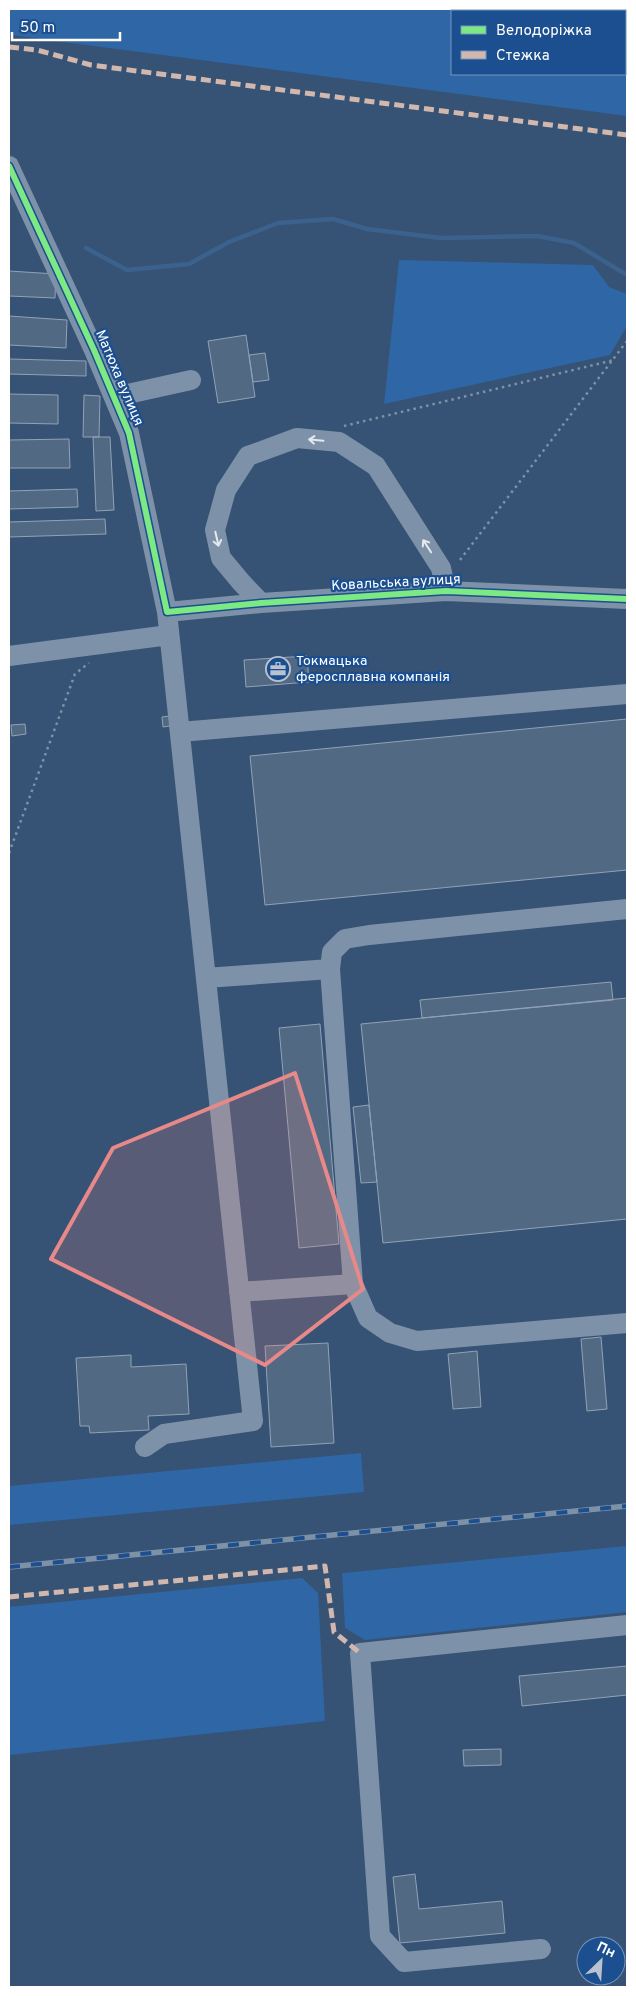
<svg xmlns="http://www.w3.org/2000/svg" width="636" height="1996" font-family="Overpass,sans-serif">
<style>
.green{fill:#2f66a5;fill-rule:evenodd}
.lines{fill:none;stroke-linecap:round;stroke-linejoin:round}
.stream{stroke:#3b618d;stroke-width:4.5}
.building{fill:#526984;stroke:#92a2b6}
.path{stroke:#7d92a8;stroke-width:2.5;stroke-dasharray:2.5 4;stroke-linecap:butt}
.minor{stroke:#7d92a8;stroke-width:20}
.rail-casing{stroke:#7e92a7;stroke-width:5.5}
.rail{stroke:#1b4f8f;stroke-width:4;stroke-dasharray:11;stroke-linecap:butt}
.quiet{stroke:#d1b7ad;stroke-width:5;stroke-dasharray:10 5;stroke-linecap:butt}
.cycleway-casing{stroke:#1b4f8f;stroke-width:9}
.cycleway{stroke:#7ce984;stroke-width:6}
.oneway{stroke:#e5e9ee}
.marked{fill:#e88989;fill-opacity:0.2;stroke:#e88989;stroke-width:4;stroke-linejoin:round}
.labels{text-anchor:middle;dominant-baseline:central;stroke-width:4.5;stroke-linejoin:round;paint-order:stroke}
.street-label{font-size:14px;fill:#fff;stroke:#1b4f8f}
.poi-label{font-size:14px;fill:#fff;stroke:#1b4f8f;text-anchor:start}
</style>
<rect width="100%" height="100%" fill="#365274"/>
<path class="green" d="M9 9H627V116L10 35ZM452 11H625V74H452Z
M399 260 593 265 609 287 627 294V326L610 355 384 404Z
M361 1453 364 1492 9 1525V1486Z
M627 1546V1612L365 1640 345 1628 342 1573Z
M302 1578 318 1593 325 1721 9 1755V1607Z"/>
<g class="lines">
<path class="stream" d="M86 248 127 270 189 264 229 242 278 223 333 219 367 229 441 238 537 236 574 243 627 275"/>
</g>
<path class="building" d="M9 271 56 274 55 298 9 296Z
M9 316 67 320 66 348 9 345Z
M246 335 255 397 218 403 208 341Z
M265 353 269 380 253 382 249 355Z
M9 359 86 361V376L9 374Z
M9 394 58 395V424L9 423Z
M84 395 100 396 99 437H83Z
M93 437H110L114 510 96 511Z
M69 439 70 468H9V440Z
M77 489 78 507 9 509V491Z
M105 519 106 534 9 537V522Z
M307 656 309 682 246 687 244 660Z
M169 716 170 726 163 727 162 717Z
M627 719V870L265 905 250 756Z
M25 724 26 734 12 736 11 725Z
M611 982 613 1000 422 1018 420 1000Z
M627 998V1219L383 1243 361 1024Z
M320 1024 339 1244 299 1248 279 1028Z
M369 1105 377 1182 361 1183 353 1107Z
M601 1337 607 1409 587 1411 581 1339Z
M328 1343 334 1443 271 1447 265 1346Z
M477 1351 481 1407 453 1409 448 1354Z
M131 1355V1367L186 1364 189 1414 148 1416 149 1430 90 1433 89 1426H80L76 1358Z
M627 1666V1695L522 1706 519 1676Z
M501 1749V1765L464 1766 463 1750Z
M415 1874 419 1909 502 1901 505 1933 400 1943 393 1877Z"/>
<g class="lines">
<path class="path" d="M344 426 614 360
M460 560 627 341
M9 853 75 674 89 663"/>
<path class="minor" d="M9 166 94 350 129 433 167 612 253 1421 164 1434 145 1447
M114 397 191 380
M261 603 241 582 221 558 215 530 226 490 248 456 297 438 339 442 376 466 441 568 446 591
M167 612 261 603 446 591 627 599
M9 656 169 635
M180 732 627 694
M330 969 353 1284
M206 978 330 969 332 952 345 939 369 935 627 909
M239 1292 353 1284 368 1318 390 1333 417 1341 627 1323
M541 1949 404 1962 380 1936 360 1653 627 1625"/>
<defs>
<path id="rail" d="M9 1567 627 1506"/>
</defs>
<use href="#rail" class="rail-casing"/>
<use href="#rail" class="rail"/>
<path class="quiet" d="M9 47 37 50 91 65 627 135
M9 1597 325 1566 334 1632 360 1653"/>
<defs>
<path id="cycleway" d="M9 166 94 350 129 433 167 612 261 603 446 591 627 599"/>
</defs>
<use href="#cycleway" class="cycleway-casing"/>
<use href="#cycleway" class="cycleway"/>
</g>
<defs><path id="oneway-shaft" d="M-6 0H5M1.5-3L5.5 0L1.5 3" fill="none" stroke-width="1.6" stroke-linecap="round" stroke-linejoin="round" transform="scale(1.25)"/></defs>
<g class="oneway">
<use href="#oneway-shaft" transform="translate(316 440) rotate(-175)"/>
<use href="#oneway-shaft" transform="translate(217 539) rotate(77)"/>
<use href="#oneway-shaft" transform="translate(427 546) rotate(-123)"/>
</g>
<path class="marked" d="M295 1073 363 1289 265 1365 51 1259 113 1148Z"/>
<defs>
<symbol id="office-ring" viewBox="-11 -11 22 22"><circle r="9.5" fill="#1b4f8f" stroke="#b9c2ce" stroke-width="1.5"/><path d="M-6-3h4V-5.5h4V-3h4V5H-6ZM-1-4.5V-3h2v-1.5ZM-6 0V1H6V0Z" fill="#b9c2ce"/></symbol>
</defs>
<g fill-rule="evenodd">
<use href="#office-ring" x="264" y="655" width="28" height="28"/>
</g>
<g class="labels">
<g class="street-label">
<text transform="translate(119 378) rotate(67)">Матюха вулиця</text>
<text transform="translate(396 583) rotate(-3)">Ковальська вулиця</text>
</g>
<g class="poi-label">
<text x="296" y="661">Токмацька<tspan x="296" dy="16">феросплавна компанія</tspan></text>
</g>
</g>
<rect width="636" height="1996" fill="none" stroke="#ffffff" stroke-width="20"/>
<rect x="451" y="10" width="175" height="65" fill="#1b4f8f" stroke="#7695bc"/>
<rect x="461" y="26" width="25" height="8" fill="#7ce984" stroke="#7695bc"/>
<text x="496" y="35" font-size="15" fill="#ffffff">Велодоріжка</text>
<rect x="461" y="51" width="25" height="8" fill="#d1b7ad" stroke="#7695bc"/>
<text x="496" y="60" font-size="15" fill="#ffffff">Стежка</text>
<g transform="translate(601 1961) rotate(25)"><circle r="24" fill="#1b4f8f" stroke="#7695bc"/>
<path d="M0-4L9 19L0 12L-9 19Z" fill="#b9c2ce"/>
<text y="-8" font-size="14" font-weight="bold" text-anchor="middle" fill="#ffffff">Пн</text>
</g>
<path d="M12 32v8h108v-8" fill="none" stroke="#ffffff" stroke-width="2.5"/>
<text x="20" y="32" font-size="15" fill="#ffffff" stroke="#1b4f8f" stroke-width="4" paint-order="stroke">50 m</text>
</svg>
